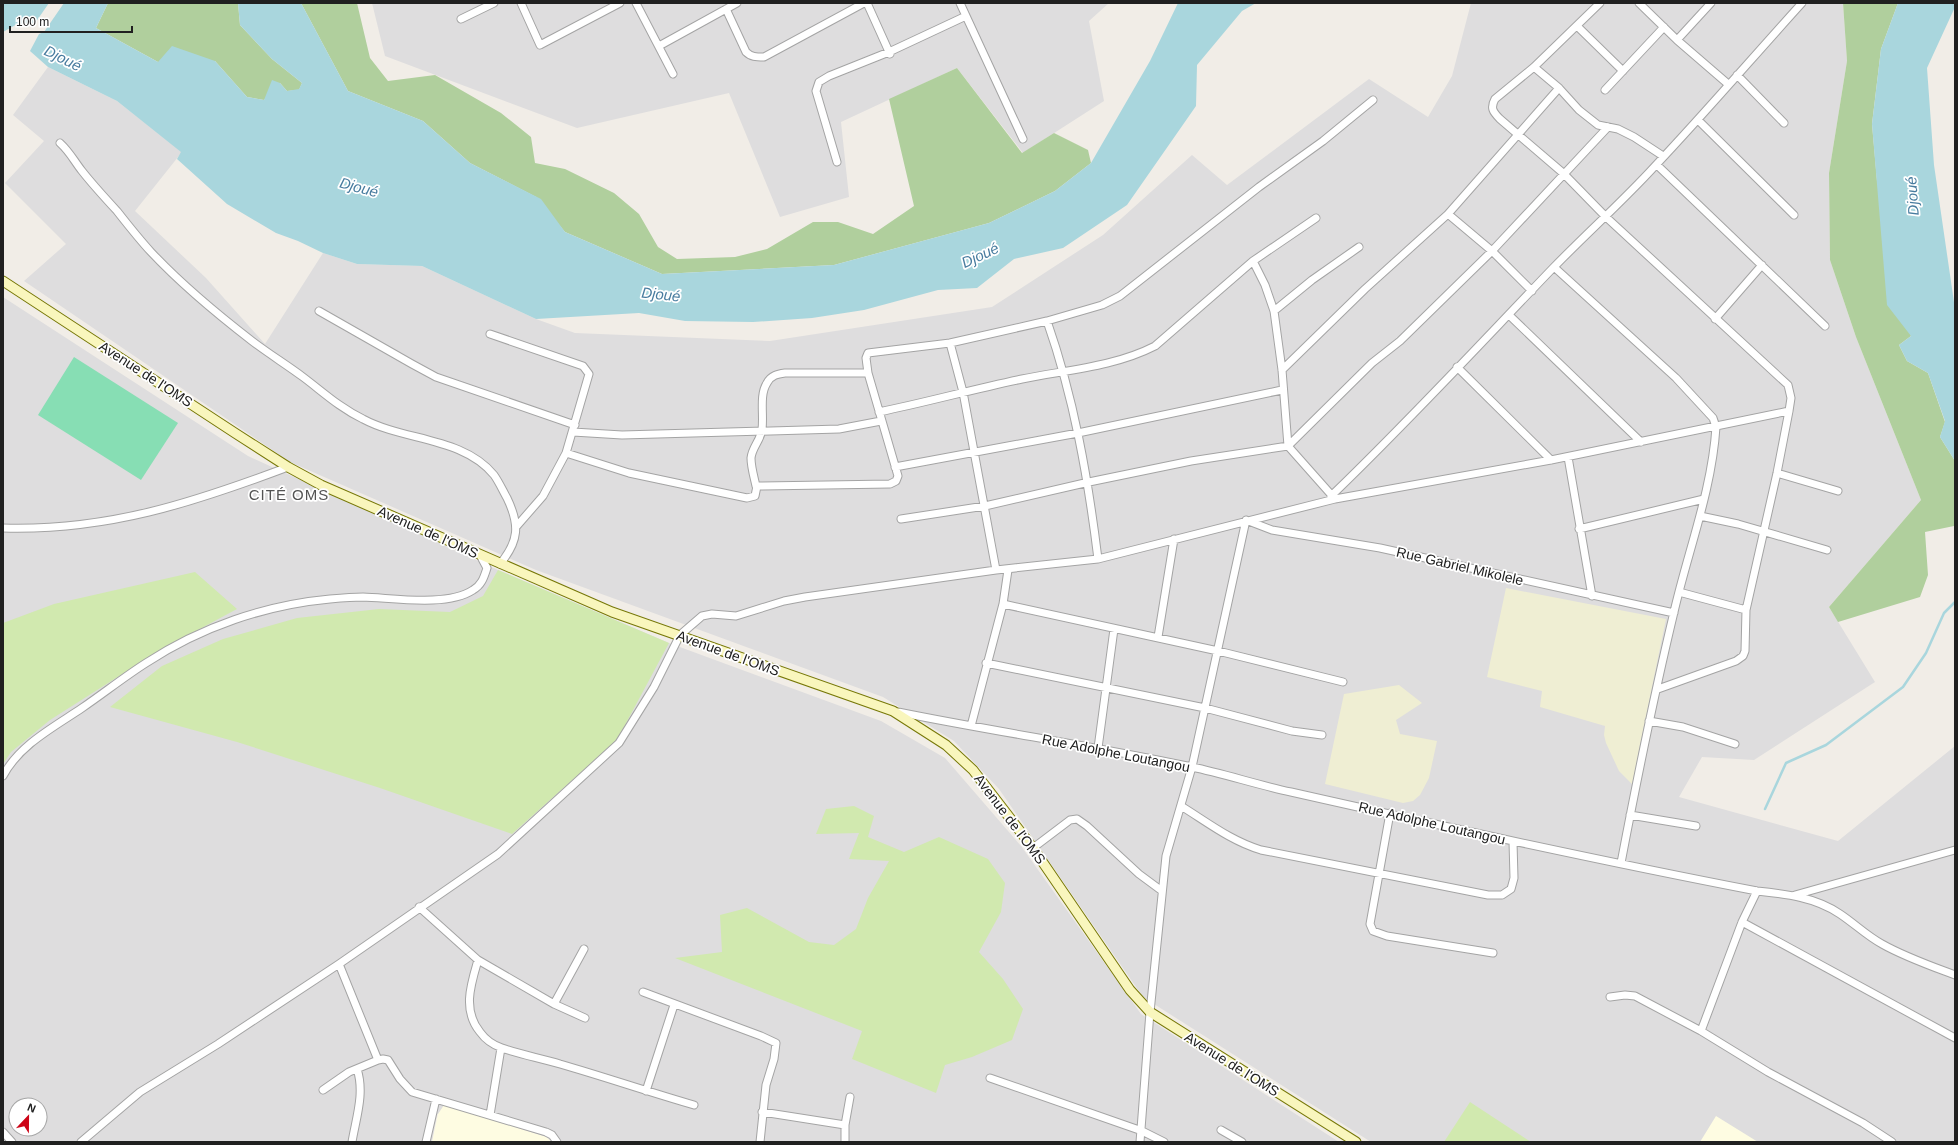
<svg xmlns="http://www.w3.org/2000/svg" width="1958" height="1145" font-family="Helvetica,sans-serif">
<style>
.residential{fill:#deddde;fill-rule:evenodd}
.education{fill:#fefce2}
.farmland{fill:#efeed3}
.grass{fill:#d1e9af}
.forest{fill:#b0cf9d}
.pitch{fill:#87deb4}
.water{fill:#a9d6dd}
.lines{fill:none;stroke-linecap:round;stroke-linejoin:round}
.stream{stroke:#a9d6dd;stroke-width:2.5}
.street-casing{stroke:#a4a4a4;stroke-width:9}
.secondary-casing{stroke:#777807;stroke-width:11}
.street{stroke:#fff;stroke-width:7}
.secondary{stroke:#f9f6bd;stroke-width:9}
.labels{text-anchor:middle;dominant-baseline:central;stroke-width:3.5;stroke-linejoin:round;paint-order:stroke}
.street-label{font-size:14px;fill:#202020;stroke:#fff}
.water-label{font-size:15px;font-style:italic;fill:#487c9f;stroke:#fff}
.neighbourhood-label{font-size:15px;letter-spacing:1px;fill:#535353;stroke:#fff}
</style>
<rect width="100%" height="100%" fill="#f1ede7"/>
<path class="residential" d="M372 3H1109L1089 21 1104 101 1023 153 957 68 841 122 849 197 780 217 729 93 577 128 385 56Z
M1471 3H1843L1847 61 1829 173 1830 260 1856 337 1921 500 1829 607 1875 682 1754 760 1702 757 1679 797 1838 841 1955 746V1142H1371L1143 997 999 789 954 741 883 697 536 570 290 462 24 281 66 244 5 183 44 141 13 115 48 67 117 101 182 152 135 211 206 278 265 344 323 253 357 264 422 266 536 319 575 333 770 341 992 307 1103 235 1192 155 1227 185 1369 79 1428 117 1452 76Z
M3 297 248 456 498 570 669 643 881 721 945 758 1021 846 1141 1014 1339 1142H552L546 1137 490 1118 437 1114 432 1142H3ZM16 1105H40V1129H16Z"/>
<path class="education" d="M444 1105 546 1137 552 1142H432L438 1114Z
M1716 1116 1758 1142H1700Z"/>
<path class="farmland" d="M1506 588 1666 619 1632 784 1619 771 1606 743 1604 735 1605 726 1540 707 1542 691 1487 677Z
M1399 685 1422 703 1396 720 1400 734 1437 741 1429 778 1420 795 1413 801 1403 803 1325 784 1344 694Z"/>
<path class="grass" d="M498 570 669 643 617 740 512 834 380 788 237 742 110 707 162 666 223 639 297 618 379 609 450 612 483 596Z
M195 572 237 609 157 652 50 720 11 752 3 764V623L54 604Z
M854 806 874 816 868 837 904 852 939 837 988 859 1005 883 1001 912 979 952 1003 979 1023 1009 1012 1040 972 1057 945 1065 936 1093 852 1059 862 1031 675 958 722 952 720 915 747 908 809 942 834 945 856 929 868 898 889 861 849 859 859 833 816 834 826 809Z
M1470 1102 1531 1142H1444Z"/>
<path class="forest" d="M108 3H238L240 25 272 59 302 83 299 90 287 91 280 83 264 100 247 97 215 61 158 62 96 28Z
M301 3H357L370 58 388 81 435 75 501 113 531 137 535 163 565 169 614 193 639 214 658 247 677 259 735 257 767 249 813 222H838L873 234 914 206 889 99 957 68 1022 153 1054 133 1088 150 1091 163 1055 191 989 223 834 265 662 274 565 232 536 197 470 163 423 121 348 91Z
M1843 3H1898L1881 49 1872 124 1877 181 1911 336 1899 345 1907 361 1928 373 1945 422 1940 437 1955 461V528L1954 526 1925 532 1928 575 1920 597 1838 622 1829 607 1921 500 1856 337 1830 260 1829 173 1847 61Z"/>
<path class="pitch" d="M74 357 178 423 141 480 38 415Z"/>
<path class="water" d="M3 3H49L33 26 30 23 27 27 19 23 3 32Z
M64 3H108L96 28 158 62 172 46 215 61 247 97 264 100 272 80 280 83 287 91 299 89 302 83 272 59 240 25 238 3H301L348 91 423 121 470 163 541 199 565 232 662 274 834 265 989 223 1055 191 1091 163 1150 61 1178 3H1256L1242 11 1197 65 1196 106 1127 205 1063 248 1014 259 977 288 938 290 864 310 812 318 753 322 685 321 639 313 536 319 422 266 357 264 323 253 298 241 276 233 227 204 177 159 181 152 117 101 48 67 30 51 39 34 44 32Z
M1898 3H1955V7L1927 68 1934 165 1955 309V461L1940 437 1945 421 1928 373 1907 361 1899 345 1911 336 1887 305 1872 124 1881 49Z"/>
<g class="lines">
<path class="stream" d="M1765 809 1786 763 1826 745 1903 687 1926 653 1944 613 1955 602"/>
<defs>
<path id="street" d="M521 3 540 45 620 3
M636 3 673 74
M867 3 890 54
M960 3 1023 139
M1600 3 1534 67 1495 99C1490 108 1493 112 1500 119L1563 173 1606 217 1788 385 1791 398 1789 411 1777 473 1746 610 1745 651 1743 656 1736 661 1658 689
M1639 3 1677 40 1728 84
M726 9 746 52C751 57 756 57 764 57L864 3
M461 19 494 3
M1577 26 1623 71
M1677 40 1711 3
M659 46 737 3
M1534 67 1559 88 1579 110 1598 125 1618 129 1634 137 1663 156
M1737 75 1784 123
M1605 90 1664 27
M1698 120 1794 215
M60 143C70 152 74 161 82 171 93 185 105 198 117 211 128 225 139 239 151 252 181 284 217 314 252 341 269 354 287 365 303 377 323 392 340 408 363 419 404 441 463 437 494 475 499 482 503 491 507 498 520 525 519 541 500 564
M837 162 816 91 819 82 829 76 889 52 966 16
M1657 165 1825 326
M1448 214 1492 251 1532 291
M1253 261 1265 285 1274 311 1282 370 1288 446 1335 499
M1554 267 1676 378 1713 418 1716 427C1712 490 1688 551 1674 612 1654 695 1637 779 1621 863
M319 311 412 364 436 377 575 425
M1274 311 1312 280 1359 247
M1509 315 1641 442
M1715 319 1762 265
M1047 321C1074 398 1088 478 1098 559
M490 334 583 366 589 374 566 453 629 473 747 498 755 496 757 486H756C754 477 751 467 751 458 752 447 761 440 762 429 764 415 759 395 767 383 771 375 778 374 785 373H868
M950 343 963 392 996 570
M1457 367 1551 460
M1282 370 1365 289 1448 214 1559 88
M879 412C927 402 974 389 1022 379 1066 370 1114 367 1155 346L1253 261 1316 218
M573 432 622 435 839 429 881 421
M1568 457 1592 596
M895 467 1078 433 1282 390
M1777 473 1838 491
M757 486 890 484 896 481 898 476 868 373 866 358 868 353 950 343 1047 321 1102 305 1120 296 1259 187 1323 141 1373 100
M1331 496C1408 422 1480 344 1553 268 1587 233 1623 201 1655 166 1705 113 1753 57 1802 3
M1700 516 1738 524 1827 550
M901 519 985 506 1089 482 1191 461 1288 446 1372 363 1400 341 1492 251 1608 127
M516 527 543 496 566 453
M3 528C107 531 192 503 288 467
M1579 529 1704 499
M1679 592 1746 610
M1003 604 1218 651 1343 682
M1158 637 1174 539
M986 663 1205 708 1292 731 1322 735
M898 712C996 732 1095 746 1192 767 1225 774 1258 785 1291 792 1446 827 1601 861 1757 891 1786 894 1815 897 1840 914 1855 924 1867 936 1882 944 1905 957 1931 966 1955 975
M1649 721 1683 727 1735 744
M971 726 1003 604 1008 570
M1098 748 1114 629
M3 776C19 745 54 727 82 708 104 693 124 677 146 663 201 627 265 605 330 599 341 598 352 597 363 597 394 598 447 607 473 590 482 585 484 577 487 568L480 555
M1181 806C1207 822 1231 841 1261 850L1488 895H1502L1511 889 1514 878 1513 842
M1390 813 1370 924 1373 931 1387 936 1493 953
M1630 815 1696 826
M1033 848 1070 820 1077 819 1087 826 1139 874 1162 891
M1795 895 1955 850
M419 907 478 960 554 1004 585 1018
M1742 922 1955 1038
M478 960C471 984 462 1010 480 1032 485 1039 493 1045 502 1048 521 1055 541 1058 560 1064 605 1077 649 1092 694 1105
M339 964 378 1060 383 1059 388 1060 400 1079 412 1092 546 1132 552 1135 557 1142
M643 992 761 1036 776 1043 774 1059 766 1085 760 1142
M1610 997 1625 995 1635 996 1701 1031 1768 1072 1863 1123 1892 1142
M554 1004 584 949
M1701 1031 1742 922 1757 891
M990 1078 1142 1131 1164 1142
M323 1090 349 1072 378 1060
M646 1091 674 1005
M762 1112 845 1125
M490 1115 501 1048
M1221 1130 1242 1142
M3 1132 12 1142
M81 1142 140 1092 218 1044 339 964 498 854 619 743 654 687 680 635 702 616 712 614 736 616 784 601 805 597 996 570 1098 559 1335 499 1551 460 1789 411
M352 1142C356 1118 365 1093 357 1069
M426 1142 436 1099
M845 1142V1125L850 1097
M1140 1142 1150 1012 1166 856 1192 767 1246 520 1272 530 1380 548 1674 613"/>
<path id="secondary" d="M3 281 235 433 288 467 321 485 612 612 893 711 946 745 973 770 1033 848 1130 990 1150 1012 1356 1142"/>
</defs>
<use href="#street" class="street-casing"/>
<use href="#secondary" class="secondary-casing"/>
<use href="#street" class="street"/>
<use href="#secondary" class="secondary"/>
</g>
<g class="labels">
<g class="street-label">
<text transform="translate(146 374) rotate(33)">Avenue de l'OMS</text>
<text transform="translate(428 532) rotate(24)">Avenue de l'OMS</text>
<text transform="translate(1460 566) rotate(13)">Rue Gabriel Mikolele</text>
<text transform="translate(728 653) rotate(20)">Avenue de l'OMS</text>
<text transform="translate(1116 753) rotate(11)">Rue Adolphe Loutangou</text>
<text transform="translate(1010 819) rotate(53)">Avenue de l'OMS</text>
<text transform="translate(1432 823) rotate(13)">Rue Adolphe Loutangou</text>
<text transform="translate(1232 1064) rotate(32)">Avenue de l'OMS</text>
</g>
<g class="water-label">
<text transform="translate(63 58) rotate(26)">Djoué</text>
<text transform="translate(359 187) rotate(15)">Djoué</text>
<text transform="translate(1912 196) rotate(-94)">Djoué</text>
<text transform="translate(980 255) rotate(-25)">Djoué</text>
<text transform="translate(661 294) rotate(6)">Djoué</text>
</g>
<g class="neighbourhood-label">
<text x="289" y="494">CITÉ OMS</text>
</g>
</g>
<rect width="1958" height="1145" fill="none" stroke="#202020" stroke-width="8"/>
<g transform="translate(28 1117) rotate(22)"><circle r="19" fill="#ffffff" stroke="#a6a6a6"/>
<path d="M0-3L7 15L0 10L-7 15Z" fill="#cd0417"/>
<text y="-6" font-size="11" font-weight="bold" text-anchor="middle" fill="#202020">N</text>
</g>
<path d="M10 26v6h122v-6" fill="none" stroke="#202020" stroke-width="2"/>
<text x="16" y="26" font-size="12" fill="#202020" stroke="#ffffff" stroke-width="3" paint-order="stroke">100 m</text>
</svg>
